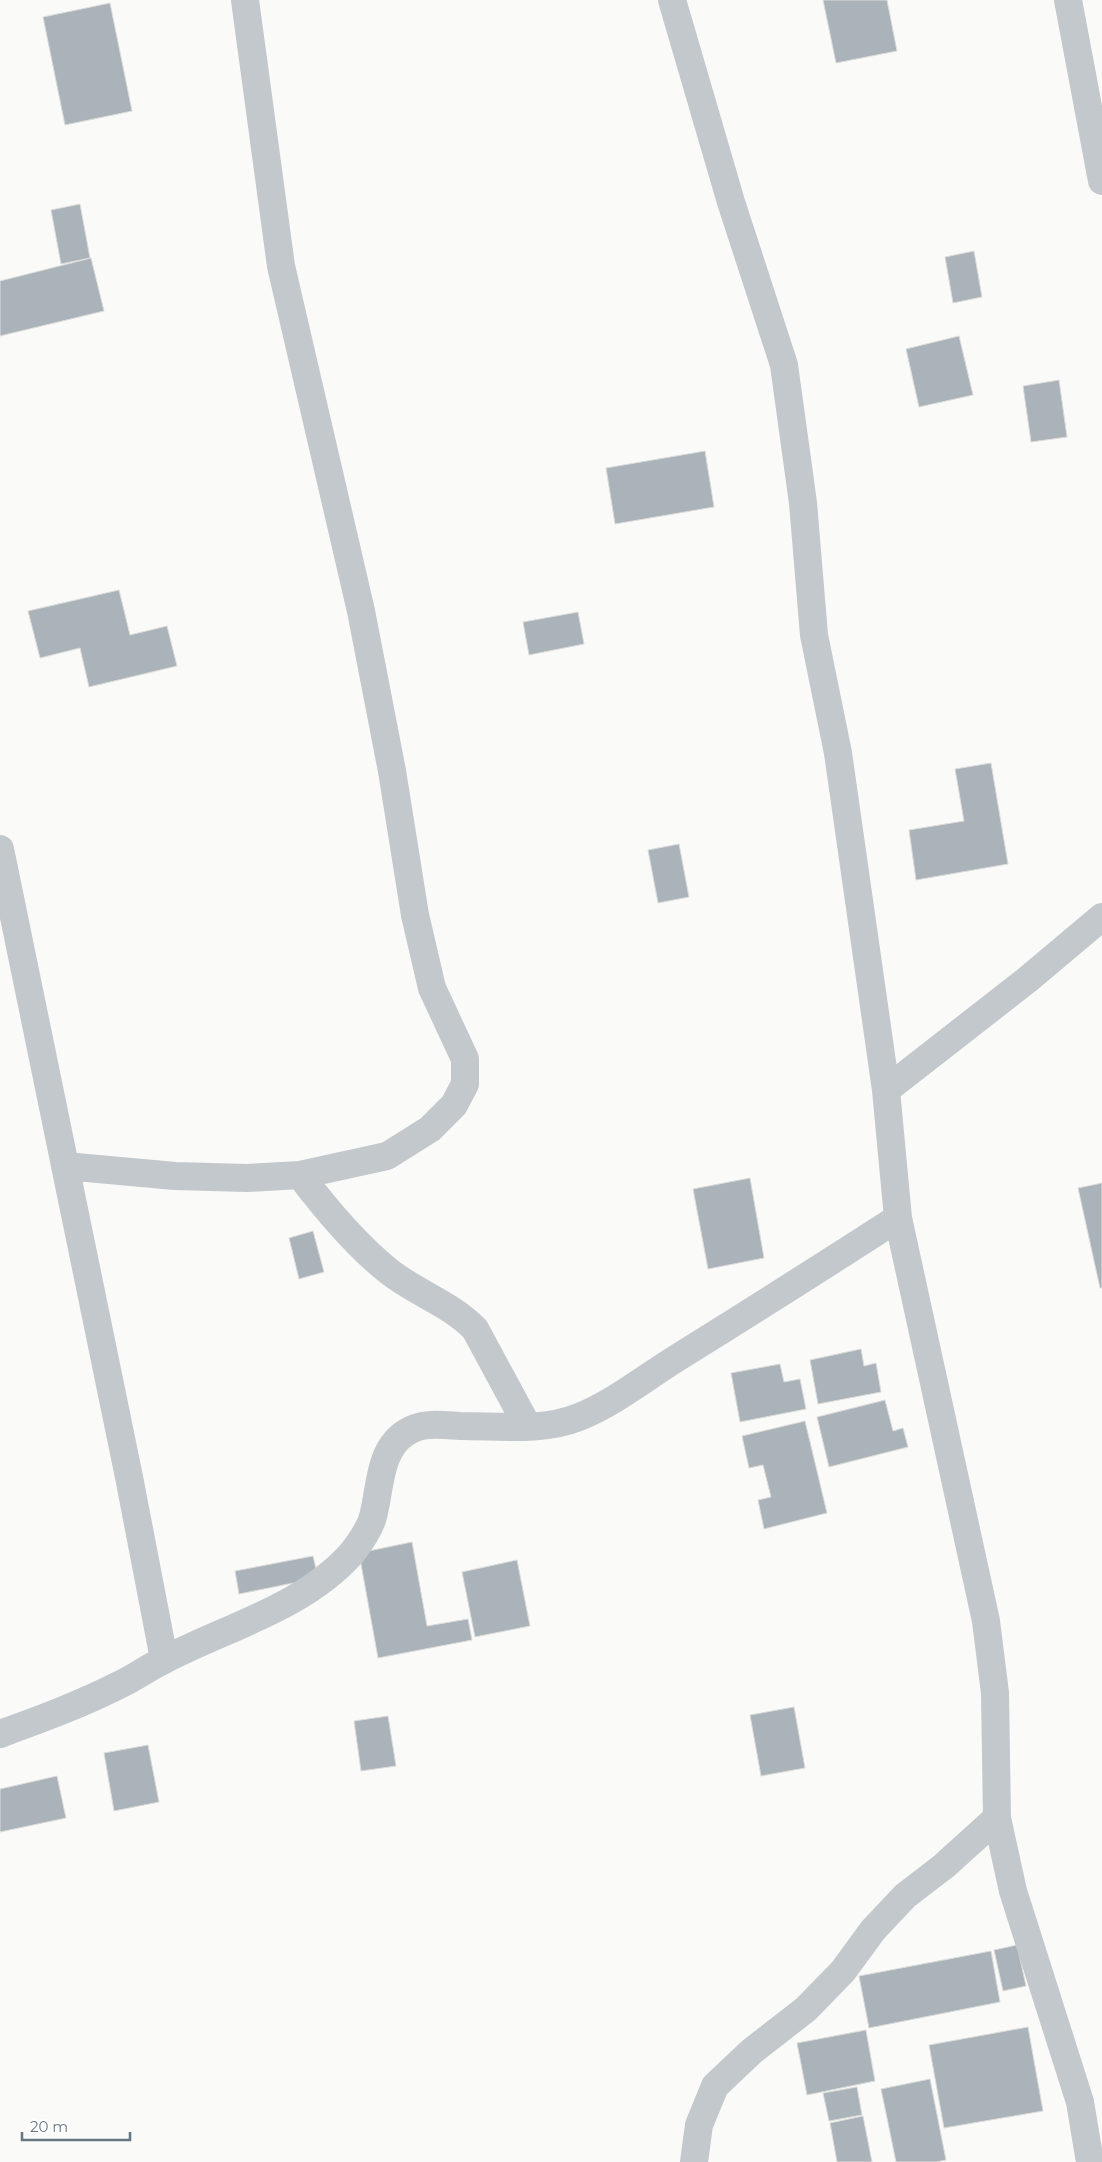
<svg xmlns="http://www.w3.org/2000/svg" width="1102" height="2162" font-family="Montserrat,sans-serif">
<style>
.building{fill:#aab3b9;stroke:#dcdcda}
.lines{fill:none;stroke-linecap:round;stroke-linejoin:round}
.minor{stroke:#c3c8cc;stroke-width:28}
</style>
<rect width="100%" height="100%" fill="#fafaf8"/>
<path class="building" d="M823 0H887L897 51 836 63Z
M110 3 132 111 65 125 43 17Z
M80 204 90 258 61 264 51 210Z
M974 251 982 297 953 303 945 257Z
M91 258 104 311 0 336V281Z
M959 336 973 395 919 407 906 349Z
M1059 380 1067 437 1031 442 1023 386Z
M705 451 714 507 615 524 606 468Z
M119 590 130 635 167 626 177 666 89 687 80 648 40 658 28 611Z
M578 612 584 644 529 655 523 622Z
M991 763 1008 864 916 880 909 830 964 821 955 769Z
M679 844 689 897 658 903 648 850Z
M750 1178 764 1258 708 1269 693 1189Z
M1102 1183V1288H1100L1078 1188Z
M313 1231 324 1272 299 1279 289 1238Z
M861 1349 864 1366 876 1363 881 1392 818 1404 810 1360Z
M780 1364 784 1382 800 1379 806 1409 740 1422 731 1373Z
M885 1400 893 1431 903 1428 908 1447 829 1467 817 1417Z
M805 1421 827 1513 764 1529 758 1500 771 1497 763 1465 749 1468 742 1436Z
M412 1542 427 1626 468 1619 472 1640 378 1658 359 1553Z
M313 1556 318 1578 239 1594 235 1571Z
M517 1560 530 1626 475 1637 462 1572Z
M794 1707 805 1768 761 1776 750 1715Z
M388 1716 396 1766 361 1771 354 1721Z
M148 1745 159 1802 114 1811 104 1753Z
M57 1776 66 1818 0 1832V1789Z
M1017 1945 1026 1986 1003 1991 994 1950Z
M991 1951 1000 2002 869 2028 859 1976Z
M1028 2027 1043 2111 944 2128 929 2045Z
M866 2030 875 2081 807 2095 797 2043Z
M930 2079 946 2160 936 2162H896L881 2089Z
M857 2087 862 2115 829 2121 823 2093Z
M863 2116 872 2162H837L830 2123Z"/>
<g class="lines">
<path class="minor" d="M672 0 731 202 784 365 803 503 814 635 838 753 886 1090
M1068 0 1102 181
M0 849 129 1477 164 1659
M65 1166 175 1176 247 1178 300 1175 387 1156 430 1129 454 1105 465 1084V1059L432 988 415 915 392 771 361 611 281 266 245 0
M300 1175C325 1208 353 1242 386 1269 413 1292 450 1303 475 1329L528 1427
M0 1734C41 1719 82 1704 121 1684 136 1677 149 1667 164 1660 227 1627 303 1608 352 1553 359 1544 368 1531 372 1520 381 1491 377 1450 407 1432 422 1422 442 1425 460 1426 499 1426 542 1432 579 1417 614 1403 645 1378 677 1358 751 1312 825 1265 898 1218L886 1090 1027 980 1102 917
M997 1818 1013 1891 1080 2102 1090 2162
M694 2162 699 2125 715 2086 752 2051 806 2009 843 1971 873 1930 905 1896 944 1866 997 1818 995 1693 986 1621 898 1218"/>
</g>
<path d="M22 2132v8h108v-8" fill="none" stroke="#657683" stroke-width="2.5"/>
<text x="30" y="2132" font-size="15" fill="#657683" stroke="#ffffff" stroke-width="4" paint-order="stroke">20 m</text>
</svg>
